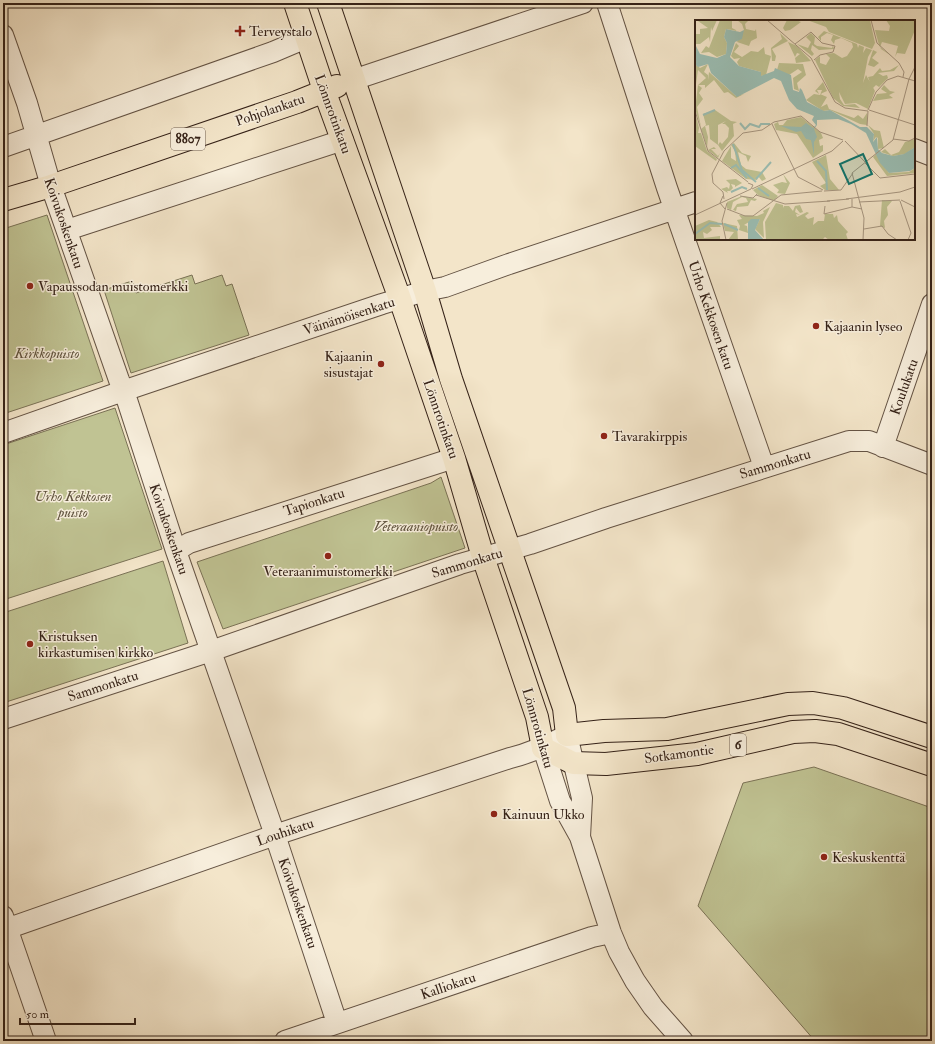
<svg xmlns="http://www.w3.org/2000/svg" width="935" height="1044" font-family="'IM FELL Double Pica',serif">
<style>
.green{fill:#c0c393;stroke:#7a7256}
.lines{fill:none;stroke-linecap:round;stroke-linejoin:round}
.minor-casing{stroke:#645344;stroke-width:22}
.major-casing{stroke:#352218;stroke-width:24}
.highway-casing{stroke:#352218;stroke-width:24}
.minor{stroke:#f7eedc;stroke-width:20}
.major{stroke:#f3e5c9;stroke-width:22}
.highway{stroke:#f3e5c9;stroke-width:22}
.poi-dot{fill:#8f2418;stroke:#f7eedc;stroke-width:1.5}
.labels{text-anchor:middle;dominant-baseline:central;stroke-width:3;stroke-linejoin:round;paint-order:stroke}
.shield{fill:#f7eedc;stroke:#6f5f53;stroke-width:1}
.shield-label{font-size:13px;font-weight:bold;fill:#352218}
.poi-label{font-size:14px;fill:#352218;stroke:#f7eedc;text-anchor:start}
.street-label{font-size:14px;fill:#352218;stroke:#f7eedc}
.park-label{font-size:14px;font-style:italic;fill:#5f523d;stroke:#f7eedc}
.inset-river{fill:none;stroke:#9bbfb5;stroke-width:2}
.inset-road{fill:none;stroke:#a79782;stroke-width:1}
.view{fill:#0f766e;fill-opacity:0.15;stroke:#0f766e;stroke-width:2}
.inset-edge{fill:none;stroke:#352218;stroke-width:2}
</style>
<rect width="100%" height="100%" fill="#f3e5c9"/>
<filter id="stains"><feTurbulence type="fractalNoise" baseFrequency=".005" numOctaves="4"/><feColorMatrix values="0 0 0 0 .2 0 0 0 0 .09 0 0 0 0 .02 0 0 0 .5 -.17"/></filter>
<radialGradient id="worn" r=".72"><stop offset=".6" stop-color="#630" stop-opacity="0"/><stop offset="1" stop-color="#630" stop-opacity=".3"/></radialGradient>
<path class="green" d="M47 215 103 381 3 414V229Z
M192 275 195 284 222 275 226 286 232 284 249 335 131 373 104 290 132 281 136 293Z
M115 408 162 549 3 600V445Z
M441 477 465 548 223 629 197 562 431 483Z
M163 561 188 643 3 703V613Z
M814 767 932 808V1041H815L698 906 743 783Z"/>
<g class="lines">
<defs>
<path id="minor" d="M607 3 667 188 764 467
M3 35 27 103 51 186 119 380 127 400 176 551 275 835 337 1023
M353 80 583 3
M3 147 273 52 306 38
M914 149 932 156
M67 230 343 140
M3 433 123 391 382 304 425 291 445 287 509 264 696 202
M883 447 932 304
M176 551 189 543 454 458
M3 719 211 651 460 564 530 544 606 518 849 441H869L932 465
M543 748 560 801 580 837 611 933 619 952 635 981 653 1007 683 1041
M3 916 46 1041
M3 930 275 835 510 758C531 753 548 745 567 735L582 798 580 837
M285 1041 592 937 611 933"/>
<path id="major" d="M295 3 324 90 400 299 454 458 483 557 537 717 543 748
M328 3 425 291 451 379 564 708 567 735
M3 200 51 186 297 102 337 86"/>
<path id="highway" d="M567 735 604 731 667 729 788 704 813 703 843 708 932 737
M543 748 573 763 606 764 697 754 793 732 815 731 838 734 932 765"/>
</defs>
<use href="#minor" class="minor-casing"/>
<use href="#major" class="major-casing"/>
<use href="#highway" class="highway-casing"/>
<use href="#minor" class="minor"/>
<use href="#major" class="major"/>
<use href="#highway" class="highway"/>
</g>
<g class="poi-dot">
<path d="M238 25h4v4h4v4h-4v4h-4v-4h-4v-4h4z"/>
<circle cx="30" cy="286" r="4"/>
<circle cx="816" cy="326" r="4"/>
<circle cx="381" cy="364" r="4"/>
<circle cx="604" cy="436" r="4"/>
<circle cx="328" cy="556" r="4"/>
<circle cx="30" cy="644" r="4"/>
<circle cx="494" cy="814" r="4"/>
<circle cx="824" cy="857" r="4"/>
</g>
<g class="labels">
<g class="shield">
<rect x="171" y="128" width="34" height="22" rx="3"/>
<rect x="730" y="734" width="16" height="22" rx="3"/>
</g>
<g class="shield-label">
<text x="188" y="139">8807</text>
<text x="738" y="745">6</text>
</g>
<g class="poi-label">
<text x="249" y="31">Terveystalo</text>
<text x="38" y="286">Vapaussodan muistomerkki</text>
<text x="824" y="326">Kajaanin lyseo</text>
<text x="373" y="356" text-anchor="end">Kajaanin<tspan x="373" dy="16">sisustajat</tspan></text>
<text x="612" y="436">Tavarakirppis</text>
<text x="328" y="571" text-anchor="middle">Veteraanimuistomerkki</text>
<text x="38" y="636">Kristuksen<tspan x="38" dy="16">kirkastumisen kirkko</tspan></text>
<text x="502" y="814">Kainuun Ukko</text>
<text x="832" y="857">Keskuskenttä</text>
</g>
<g class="street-label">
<text transform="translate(270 110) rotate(-19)">Pohjolankatu</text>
<text transform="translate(333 114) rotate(70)">Lönnrotinkatu</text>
<text transform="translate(64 223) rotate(71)">Koivukoskenkatu</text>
<text transform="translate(711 315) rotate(71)">Urho Kekkosen katu</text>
<text transform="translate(349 316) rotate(-18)">Väinämöisenkatu</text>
<text transform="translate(904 387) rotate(-71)">Koulukatu</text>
<text transform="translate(441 419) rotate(71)">Lönnrotinkatu</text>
<text transform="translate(775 464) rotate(-17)">Sammonkatu</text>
<text transform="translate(314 502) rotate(-18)">Tapionkatu</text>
<text transform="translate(169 529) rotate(71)">Koivukoskenkatu</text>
<text transform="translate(467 563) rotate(-17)">Sammonkatu</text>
<text transform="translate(103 686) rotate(-18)">Sammonkatu</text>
<text transform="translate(538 728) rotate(74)">Lönnrotinkatu</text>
<text transform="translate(679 754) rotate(-8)">Sotkamontie</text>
<text transform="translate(285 832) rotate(-19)">Louhikatu</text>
<text transform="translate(298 903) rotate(71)">Koivukoskenkatu</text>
<text transform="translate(448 986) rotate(-19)">Kalliokatu</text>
</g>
<g class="park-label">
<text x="47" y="353">Kirkkopuisto</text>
<text x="73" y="496">Urho Kekkosen<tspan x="73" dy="16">puisto</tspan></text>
<text x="416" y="526">Veteraaniopuisto</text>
</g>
</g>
<g transform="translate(695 20)">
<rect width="220" height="220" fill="#f3e5c9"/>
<path d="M22 0 17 11 16 7 15 22 14 17 5 24H0L1 14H5V9L13 8 3 1ZM25 0H37V8L43 11 31 9 29 17 32 23 31 34 22 37 14 32 6 33 11 26 14 28ZM42 0H54L50 4 51 9 60 11 61 9 62 18 56 21 54 26 42 22 49 10 47 4ZM92 0H101L106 2 95 10 90 11 88 8ZM112 0H175L180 23 177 29 134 12 131 7ZM191 0H220V10L210 34 202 33 200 37 203 26 187 22 185 27 198 37 186 29 184 25 180 10 194 11 195 6ZM129 11 162 24 163 28 164 25 169 27 168 33 171 28 177 30 173 37 168 63 171 55 180 71 173 89 161 83 150 84 144 72 145 79 149 85 160 84 165 88 148 86 138 78 120 40 125 36V43L131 45 135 38 131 34 139 33 147 38 152 36 158 27 157 23 146 18 140 20 139 24 136 20 138 15 132 13 126 17V21L123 17ZM85 13 93 21 77 29 81 36 80 41H77L76 28 87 19ZM116 13 120 17 119 24 122 26 137 28 138 25 139 29 124 30 117 25 116 30 119 34 117 36 102 24 113 28 116 22 111 17ZM93 22 102 26 116 41 101 43 100 38 105 34 102 33 100 37ZM41 23 44 26 39 32 47 37 56 31 63 32 69 27 70 34 76 36 71 55 66 56V52L44 46 42 42 45 38 39 39 36 36ZM178 30 182 32 177 38 184 43 179 47 173 45ZM84 43 108 44 111 55 102 63 104 71 99 69 98 58 107 52 103 49 94 55 82 50ZM0 44 5 48 13 44 9 52 13 55V60L14 52 41 76 49 74 41 78 33 72 29 73 19 60 10 68V65H3L11 58 3 50 1 64ZM204 45 199 51 183 53 188 56 192 55 193 58 184 67 181 65 178 68 176 65 173 57 178 56 185 48 187 51 195 50ZM128 62 132 71 125 74 132 77 126 87 132 84 134 89 159 98 163 95 168 99 172 93V105L165 104 135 90 128 91 111 80 119 74 125 75 127 70H122L124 74 120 71ZM3 65 7 68 4 73 8 79 2 87 6 107 0 89ZM189 65 195 71 200 72 194 75 198 78 178 81 182 74 192 73 186 69ZM20 90 36 101 42 102 38 104 39 116 27 131 23 125 25 122 27 124 33 117 34 108 30 104H27L31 101 23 105V125L15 119 14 105 10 106 13 117 12 128 13 130 19 127 21 129H16L23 136 25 133 23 138 13 130 6 109 11 105 8 94ZM0 92 4 108 3 113H6L12 131 22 139 21 141 0 126ZM106 97 126 113 128 118 124 120 125 126 128 125V131L118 138 102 114 81 110 79 104 83 102 84 105H88L92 100ZM173 105 179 110 185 111 189 128 183 129V118L181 117 178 121 179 114ZM220 119V127L210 134 198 136 186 132 190 129 196 135 204 132 210 122ZM39 123 47 133 56 136 53 142 51 136 43 132 46 145 51 149 67 152 71 159 67 161 63 156 62 160 51 159 27 141 36 126V138L41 141 40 131 36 125ZM181 134 194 153 214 152 220 148V153L192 156 178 137ZM131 135 135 159 144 170H130L125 166 131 163 117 142ZM88 154 95 163 90 174 82 173 84 170 78 165 87 162 92 163ZM41 159 47 163 40 167V165L36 164 38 168 35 171H32L33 173 26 169 32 167 34 169 35 164 31 160ZM67 165 83 176 79 181 63 175 58 170ZM47 176 62 179 60 181 56 180 53 186 42 187 41 191 38 190 42 184 53 182 51 178 47 177 38 182 36 190 32 188V182ZM187 180 197 181 192 187 193 195 189 201 190 208 185 206ZM81 183 88 185V188L89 186H94L98 191 100 186 105 185 108 192 105 193 101 188 100 192 105 195 101 194 102 197 112 192 114 193 110 196 113 199 119 197 118 205 123 201H129L130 194H138L139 198 142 195 143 201 153 212 151 214 153 220H134L130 217 127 220H71L70 202ZM75 187 68 202 69 218 60 209 65 199H59L49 205 52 206 53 213 44 210 45 206 42 200 47 199 44 195 62 196 69 193 68 191ZM14 200 22 202 26 207H15L17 210 12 214 8 212 9 218 25 216V220H0V206ZM28 203 42 206 43 220H33L39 212 30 211Z" fill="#c0c393"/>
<path d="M31 9 45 12 49 10 47 19 40 22 35 37 44 46 66 52V56L79 51 80 48 96 55 98 70 104 72 105 68 107 70 112 82 129 91 135 90 165 107H172L179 114 178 122 182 117 183 129 187 133 198 136 209 134 220 127V148L215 151 194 153 185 143 171 113 156 104 143 99 122 100V105L119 109 122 117 119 122V135L116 120 111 119 106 111 101 112 86 106 106 107 111 103 118 108 121 105 117 100 119 96 102 89 94 80 86 61 79 58 42 77 16 53 13 44 3 47 0 44V24L5 34 22 38 31 34 32 23 29 17ZM56 199H65L60 210 69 220H53V213L44 210 53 213V202Z" fill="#9bbfb5"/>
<path class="inset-river" d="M8 95 20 90M45 103 50 109 55 104 64 107 66 104H75M38 124 47 150 61 162M122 141 131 151 132 170M36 148 41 145 52 158M61 159 76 142M63 168 74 176M36 172 47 167 52 169M29 204 43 210M0 214 15 203 27 204"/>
<path class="inset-road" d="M72 0 116 38 140 82 150 88 173 91M176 0 182 23 204 43 209 52 208 57M100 24 116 12 127 23 140 26 138 32 125 35 119 40M173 90 181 72 192 60 203 56 220 61M174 90 220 105M0 91 13 131 53 162M77 104 103 157 128 170M172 106 173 91M198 119 214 121 220 118M150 121 170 142M170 143 185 158 220 154M157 153 198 120 214 59 220 47M157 153 169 198 168 220M57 169 137 131 148 121M129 171 146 170 158 153M61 175 90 184 135 181M28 176 25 183 30 189M45 176 58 178 62 174M29 179 28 172 18 163 17 154 29 131 48 113 67 110 79 102 106 96 125 112 148 120M151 179 205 172 220 167M157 179V187L167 189M206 180 220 187M132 181 154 179M205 181 216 213 213 220M164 182 205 180M130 186 129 194 157 187M32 189 50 196H58L86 175 127 171M0 195 56 169 58 165 53 163M169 209 187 206 193 214 202 220M31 220 27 201 32 183"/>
<path class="view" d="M168 134 177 154 154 164 145 144Z"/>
<rect width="220" height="220" class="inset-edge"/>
</g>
<rect width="935" height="1044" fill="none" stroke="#f3e5c9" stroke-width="16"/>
<rect x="4" y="4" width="927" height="1036" fill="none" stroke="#352218" stroke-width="2"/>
<rect x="8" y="8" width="919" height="1028" fill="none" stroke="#352218"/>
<path d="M20 1018v6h115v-6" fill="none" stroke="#352218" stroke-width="2"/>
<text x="26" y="1018" font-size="12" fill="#352218" stroke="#f7eedc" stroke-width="3" paint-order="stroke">50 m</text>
<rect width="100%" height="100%" filter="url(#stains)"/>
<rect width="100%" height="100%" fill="url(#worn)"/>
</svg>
